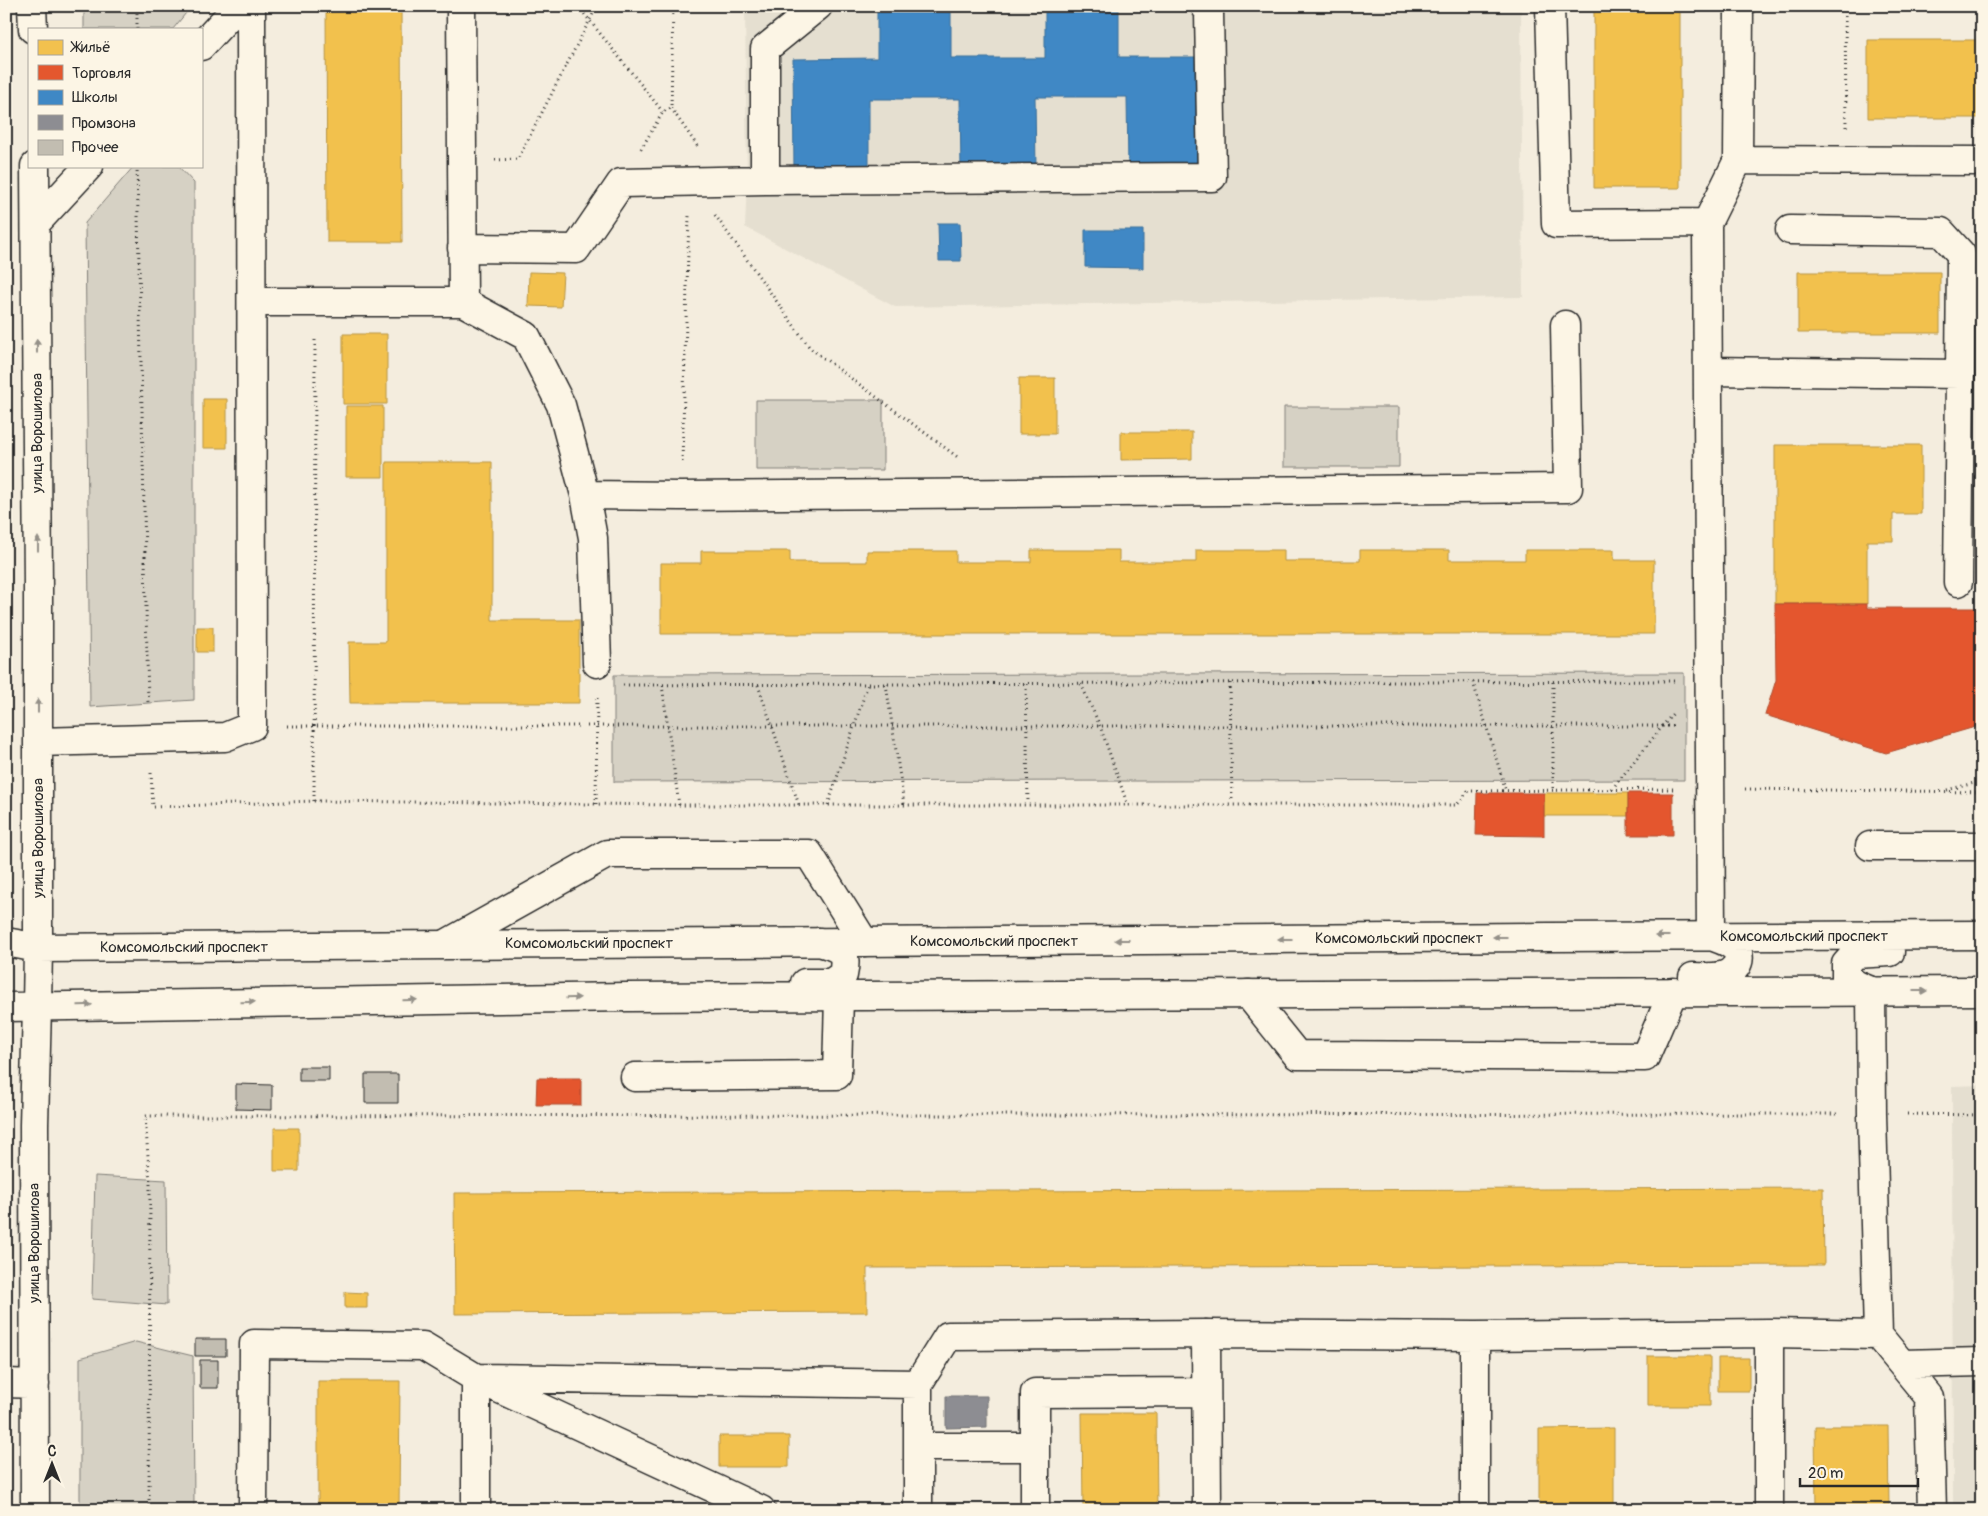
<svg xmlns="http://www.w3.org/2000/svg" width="1988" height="1516" font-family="Pangolin,sans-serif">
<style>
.built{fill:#e5dfd0}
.green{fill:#d6d1c4;stroke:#807e78}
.homes{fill:#f2c14e;stroke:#b69444}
.shops{fill:#e4572e;stroke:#ac4a2d}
.schools{fill:#3f88c5;stroke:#396c97}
.industry{fill:#8d8d92;stroke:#707073}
.building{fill:#c2bdb1;stroke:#2b2b2b}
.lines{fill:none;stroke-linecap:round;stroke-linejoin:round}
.minor-casing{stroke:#2b2b2b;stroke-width:31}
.major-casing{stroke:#2b2b2b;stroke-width:31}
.path{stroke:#2b2b2b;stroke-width:3;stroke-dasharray:1 4;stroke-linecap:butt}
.minor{stroke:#fcf5e5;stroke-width:28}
.major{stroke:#fcf5e5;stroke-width:28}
.oneway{fill:#949088}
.labels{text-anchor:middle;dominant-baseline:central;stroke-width:5;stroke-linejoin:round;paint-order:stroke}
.street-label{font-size:15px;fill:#2b2b2b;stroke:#fcf5e5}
</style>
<rect width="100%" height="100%" fill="#f4edde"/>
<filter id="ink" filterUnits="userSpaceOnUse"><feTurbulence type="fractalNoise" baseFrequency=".02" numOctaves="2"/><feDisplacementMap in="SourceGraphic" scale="10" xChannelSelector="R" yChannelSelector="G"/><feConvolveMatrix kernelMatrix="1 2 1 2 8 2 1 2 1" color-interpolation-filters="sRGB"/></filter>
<g filter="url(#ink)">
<path class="built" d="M745 6H1521L1523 297 895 307 745 227 747 180Z
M1982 1085V1510H1953L1952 1086Z"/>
<path class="green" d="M84 6H190V8L173 29H84Z
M134 166H178L194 183V700L90 707 85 223Z
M756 400H883V470H756Z
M1284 407H1399V467H1284Z
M1684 673V780L614 782V675Z
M95 1176 166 1180 167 1305 92 1299Z
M136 1342 193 1356 194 1510H80V1358Z"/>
<path class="homes" d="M326 6H401L402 242H327Z
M1594 6H1680V188H1594Z
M1868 40H1982V118H1868Z
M529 272 563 273 561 307 528 306Z
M1798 272H1940V333H1798Z
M343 334H387V404H343Z
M1019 378H1055V434H1019Z
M203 399H227V448H203Z
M346 406H383V477H346Z
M1121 432H1192V459L1121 460Z
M1775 445H1921V514H1893V541H1867V604H1775Z
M386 462H492V620H579V703H350L349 642H386Z
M1031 550H1119V562H1196V550H1284V561H1360V550H1449V560H1525V550H1614V560H1654V634H661V563H701V551H790V562H867V551H956V562H1031Z
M197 627H213V652H197Z
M1544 793H1628V816H1544Z
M274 1128H299V1171H274Z
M1823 1188 1824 1265 867 1268V1312L455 1314 454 1193Z
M345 1292 367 1293V1308H345Z
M1648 1356H1710V1406H1648Z
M1718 1358H1749V1391H1718Z
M318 1381H400L399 1510H318Z
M1082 1413H1156L1157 1510H1083Z
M1815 1426H1888L1889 1510H1816Z
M1614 1428V1510H1539V1429Z
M719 1436H789V1467H719Z"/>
<path class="shops" d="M1775 604H1867V608H1982V725L1886 753 1765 715 1776 680Z
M1477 793H1544V836L1476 835Z
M1628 793H1673V835H1628Z
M537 1078H581V1105H536Z"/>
<path class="schools" d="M877 6H951V58H1045V6H1119V57H1203V169H1128L1127 97H1035L1036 169H961L960 99H869V169L794 170 793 59 877 58Z
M938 223H960L961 261H939Z
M1085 230H1143V268L1085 267Z"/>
<path class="industry" d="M946 1396H987V1427L946 1428Z"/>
<path class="building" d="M299 1067H329V1081H299Z
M365 1074H398V1103H365Z
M236 1084 272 1085V1110L236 1109Z
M195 1339H226V1356H195Z
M200 1360H218V1388H200Z"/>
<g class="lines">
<defs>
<path id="minor" d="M32 6 33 29
M1550 6 1556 224 1707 223
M201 46 238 6
M1738 160 1982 161
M35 166 38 590V948
M765 180 1212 177 1209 12 1205 6
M36 223 89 166
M1790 230 1941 232 1961 254 1960 374
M462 248 576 249 621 183 765 180V49L818 6
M252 302H463L461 6
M463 302 526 336 561 405 585 495 681 496 1568 488 1565 325
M1708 371 1960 374 1958 582
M585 495 593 538 597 663
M38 742 225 737 252 726 251 6
M1870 846H1982
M1711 936 1707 223 1738 160 1739 6
M446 944 607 854H809L864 942
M1248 994 1297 1055 1645 1057 1673 992
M635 1077 837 1075 839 996
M1769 1333V1510
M1206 1334 1207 1510
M1878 1335 1929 1397 1932 1510
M1475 1336V1510
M1902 1364 1982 1362
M6 1383 35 1384
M918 1384V1510
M918 1447H1035V1510
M1035 1447V1393L1206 1392
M35 1510 34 1125 37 1006
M253 1510 254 1344 423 1346 476 1378 761 1510
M476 1510V1378L918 1384 948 1336 1206 1334 1475 1336 1769 1333 1878 1335 1872 1114 1871 991"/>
<path id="major" d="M6 942 38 948 1549 937 1982 935
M1693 977C1702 977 1712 978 1721 976 1733 974 1744 961 1736 949 1730 942 1719 939 1711 936
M805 983H831L843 975C848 951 841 948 819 942
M1871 991 1857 985 1846 978V964L1855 954 1890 952
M37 1006 38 948
M6 1007 627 997 1982 991"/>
</defs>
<use href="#minor" class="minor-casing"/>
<use href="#major" class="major-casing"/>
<path class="path" d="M578 6 663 112
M1845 6 1846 127
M137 29V6
M671 108 698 147
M641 149 663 112 671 108 673 6
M495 160 518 159 597 6
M137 166 148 704
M715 215 810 348 959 458
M682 462 689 216
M1473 682 1506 791
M1553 682V790
M1230 683 1232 803
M886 684 904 804
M1026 684 1028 804
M1081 684 1100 726 1127 803
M623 685 1677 681
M662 685 679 805
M758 685 799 805
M287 726H1676
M151 773 153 807 314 801 679 805H1457L1468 791 1676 789
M1612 789 1674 712
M1745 789 1982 792
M1947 790 1982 781
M314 801 315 336
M596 804 597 697
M828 805 868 684
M1907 1114 1982 1115
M149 1510 150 1183 145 1116 1839 1114"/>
<use href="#minor" class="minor"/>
<use href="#major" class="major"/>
</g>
<defs><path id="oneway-solid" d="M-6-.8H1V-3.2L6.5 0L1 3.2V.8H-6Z" transform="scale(1.25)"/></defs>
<g class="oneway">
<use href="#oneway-solid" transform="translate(37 346) rotate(-90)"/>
<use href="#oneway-solid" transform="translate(38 544) rotate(-90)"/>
<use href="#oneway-solid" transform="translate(38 706) rotate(-90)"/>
<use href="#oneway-solid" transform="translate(1662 936) rotate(180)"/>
<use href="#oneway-solid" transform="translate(1500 937) rotate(180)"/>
<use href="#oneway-solid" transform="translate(1285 939) rotate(180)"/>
<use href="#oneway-solid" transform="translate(1122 940) rotate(180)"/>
<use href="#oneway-solid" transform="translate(1920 991)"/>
<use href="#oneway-solid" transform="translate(573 998) rotate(-1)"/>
<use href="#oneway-solid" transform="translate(410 1000) rotate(-1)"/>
<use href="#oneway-solid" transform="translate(248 1002) rotate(-1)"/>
<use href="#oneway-solid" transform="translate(85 1005) rotate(-1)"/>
</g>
</g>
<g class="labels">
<g class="street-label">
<text transform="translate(37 433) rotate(-90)">улица Ворошилова</text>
<text transform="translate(38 838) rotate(-90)">улица Ворошилова</text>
<text x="1804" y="936">Комсомольский проспект</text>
<text x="1399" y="938">Комсомольский проспект</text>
<text x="994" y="941">Комсомольский проспект</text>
<text x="589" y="943">Комсомольский проспект</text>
<text x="184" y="947">Комсомольский проспект</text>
<text transform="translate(34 1243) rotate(-90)">улица Ворошилова</text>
</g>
</g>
<rect width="1988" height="1516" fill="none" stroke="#fcf5e5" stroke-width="25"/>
<rect x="12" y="12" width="1963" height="1491" fill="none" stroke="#2b2b2b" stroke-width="2" filter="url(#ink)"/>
<rect x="28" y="28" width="175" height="140" fill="#fcf5e5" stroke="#a8a49b"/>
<rect x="38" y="40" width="25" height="15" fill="#f2c14e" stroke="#a8a49b"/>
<text x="72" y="52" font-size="15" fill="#2b2b2b">Жильё</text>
<rect x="38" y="65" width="25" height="15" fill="#e4572e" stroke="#a8a49b"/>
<text x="72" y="78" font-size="15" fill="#2b2b2b">Торговля</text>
<rect x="38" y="90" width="25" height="15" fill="#3f88c5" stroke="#a8a49b"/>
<text x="72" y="102" font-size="15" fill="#2b2b2b">Школы</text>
<rect x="38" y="115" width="25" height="15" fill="#8d8d92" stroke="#a8a49b"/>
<text x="72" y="128" font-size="15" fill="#2b2b2b">Промзона</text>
<rect x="38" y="140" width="25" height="15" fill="#c2bdb1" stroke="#a8a49b"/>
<text x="72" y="152" font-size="15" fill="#2b2b2b">Прочее</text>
<g transform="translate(52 1464)" stroke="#fcf5e5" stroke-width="4" paint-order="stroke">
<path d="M0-4L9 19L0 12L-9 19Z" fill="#2b2b2b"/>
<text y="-8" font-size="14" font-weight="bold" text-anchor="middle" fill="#2b2b2b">С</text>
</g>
<path d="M1800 1478v8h118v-8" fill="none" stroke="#2b2b2b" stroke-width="2.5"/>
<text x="1808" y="1478" font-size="15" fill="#2b2b2b" stroke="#fcf5e5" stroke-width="4" paint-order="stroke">20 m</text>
</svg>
